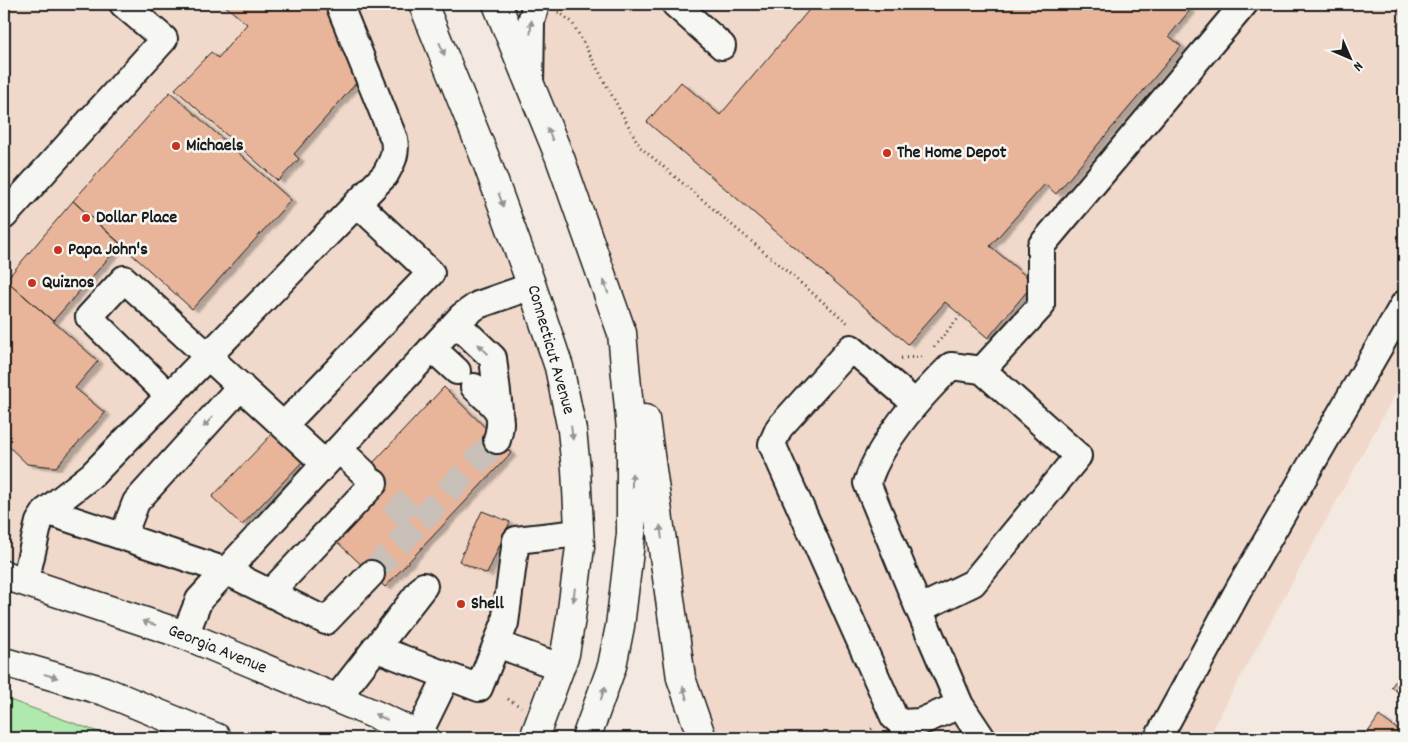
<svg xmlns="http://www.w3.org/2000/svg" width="1408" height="742" font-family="Dekko,sans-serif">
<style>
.built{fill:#f0d9cb}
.green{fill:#b0e9ae;stroke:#668265}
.building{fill:#e8b59a;stroke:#1c1c1c;filter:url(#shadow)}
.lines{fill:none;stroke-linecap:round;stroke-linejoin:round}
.minor-tunnel{stroke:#c8c0b9;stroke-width:26;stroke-dasharray:26 13;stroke-linecap:butt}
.minor-casing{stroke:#1c1c1c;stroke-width:30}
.major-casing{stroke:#1c1c1c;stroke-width:31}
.path{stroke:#1c1c1c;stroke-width:3;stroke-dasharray:1 4;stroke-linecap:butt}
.minor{stroke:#f6f6f2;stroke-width:26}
.major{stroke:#f6f6f2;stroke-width:28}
.oneway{fill:#949492}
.poi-dot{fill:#c8321e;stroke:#f6f6f2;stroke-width:2}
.labels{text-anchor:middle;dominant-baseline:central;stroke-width:5;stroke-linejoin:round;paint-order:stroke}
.poi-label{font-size:18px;font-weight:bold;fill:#1c1c1c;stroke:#f6f6f2;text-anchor:start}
.street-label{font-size:18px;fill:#1c1c1c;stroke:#f6f6f2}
</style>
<defs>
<filter id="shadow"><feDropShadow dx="5.5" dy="3" stdDeviation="1" flood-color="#0004"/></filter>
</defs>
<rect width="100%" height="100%" fill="#f3e9e0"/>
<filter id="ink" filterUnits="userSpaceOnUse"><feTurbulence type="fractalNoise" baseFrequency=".02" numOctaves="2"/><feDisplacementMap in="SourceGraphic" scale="10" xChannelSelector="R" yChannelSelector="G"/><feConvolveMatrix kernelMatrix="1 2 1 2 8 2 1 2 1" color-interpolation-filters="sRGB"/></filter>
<g filter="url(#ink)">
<path class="built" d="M4 4H423L559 367 580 547 534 738H425L4 575Z
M497 4H1404V378L1217 720 1210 738H702L644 413Z"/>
<path class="green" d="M4 698 115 738H4Z"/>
<path class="building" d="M223 4H324L357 82 294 154 299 159 278 181 175 89 211 52 218 58 247 24Z
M814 4H1182L1190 10 1169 36 1181 46 1056 194 1045 184 990 246 1034 283 988 338 945 302 908 344 647 122 681 82 720 115Z
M170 92 291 200 192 309 73 201Z
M73 201 121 244 53 321 6 280Z
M6 280 98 361 75 388 105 413 56 467 27 464 4 442V283Z
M444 387 511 453 385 587 317 523Z
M273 433 303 461 242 525 212 497Z
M482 511 510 522 487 574 459 561Z
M1404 670V696L1391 687Z
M1379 716 1404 734 1402 738H1364Z"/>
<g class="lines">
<path class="minor-tunnel" d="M364 473 417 524 497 440
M371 574 417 524"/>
<defs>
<path id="minor" d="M675 4 722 46
M530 85 531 22 536 4
M4 216 164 39 123 4
M456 323 493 358 499 410
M432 348 457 371
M474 387C495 407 506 409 497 440
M169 396 89 317 124 279 325 464
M915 403 851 348 779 428 772 444 894 717 901 723 920 722 960 705
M284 425 431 273 357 203
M339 449 364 473
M46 511 226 571 326 621 371 574
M123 536 136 502 241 386
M25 582 39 522 46 511 92 475 385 175C392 162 397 154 394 139L339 4
M270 593 374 483
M919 609 867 483C883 437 917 400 951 366L982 370
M185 635 199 600 462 316 478 305 532 286
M497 644 560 667
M375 648 479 688 505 623 516 540 579 533
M337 698 424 586
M418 735 447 676
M982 738 960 705 919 609 973 583 1078 456 982 370 1041 306V246L1244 4
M1158 738 1239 589 1404 304"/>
<path id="major" d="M423 4 486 160 529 278 559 367 572 430 576 469 580 547 571 618 565 654 534 738
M497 4 560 158 622 333 631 430V534L620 626 612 666 586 738
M645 419 681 678 702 738
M4 575 185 635 376 715 425 738
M4 662 104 691 217 738"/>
</defs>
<use href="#minor" class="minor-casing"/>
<use href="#major" class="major-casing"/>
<path class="path" d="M558 12 572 22 640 147 849 324
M934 347 960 316
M901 358 925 357
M508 699 521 707
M859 738 873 728"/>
<use href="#minor" class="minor"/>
<use href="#major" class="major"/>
</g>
<defs><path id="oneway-solid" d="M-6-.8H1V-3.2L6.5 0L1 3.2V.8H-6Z" transform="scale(1.25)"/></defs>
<g class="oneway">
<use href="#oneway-solid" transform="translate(531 27) rotate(-85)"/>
<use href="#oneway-solid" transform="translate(442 49) rotate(68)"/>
<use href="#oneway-solid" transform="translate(550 134) rotate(-112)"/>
<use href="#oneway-solid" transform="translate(501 200) rotate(70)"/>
<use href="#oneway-solid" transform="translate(606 287) rotate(-109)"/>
<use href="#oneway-solid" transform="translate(483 349) rotate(-136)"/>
<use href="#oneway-solid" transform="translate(208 422) rotate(132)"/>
<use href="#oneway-solid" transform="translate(572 433) rotate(83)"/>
<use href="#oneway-solid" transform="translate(632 480) rotate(-90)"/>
<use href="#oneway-solid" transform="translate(661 532) rotate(-97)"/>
<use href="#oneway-solid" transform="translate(574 595) rotate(97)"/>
<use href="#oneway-solid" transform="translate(149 623) rotate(-162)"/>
<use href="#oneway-solid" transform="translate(51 676) rotate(16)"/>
<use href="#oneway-solid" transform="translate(603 693) rotate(-72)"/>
<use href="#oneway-solid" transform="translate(685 693) rotate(-107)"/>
<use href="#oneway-solid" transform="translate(381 717) rotate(-155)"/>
</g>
</g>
<g class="poi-dot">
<circle cx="176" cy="146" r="5"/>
<circle cx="887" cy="153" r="5"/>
<circle cx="86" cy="218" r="5"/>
<circle cx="58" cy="250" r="5"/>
<circle cx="32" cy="283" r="5"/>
<circle cx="461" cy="604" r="5"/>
</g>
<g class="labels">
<g class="poi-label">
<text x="186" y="146">Michaels</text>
<text x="897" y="153">The Home Depot</text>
<text x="96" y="218">Dollar Place</text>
<text x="68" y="250">Papa John's</text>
<text x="42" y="283">Quiznos</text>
<text x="471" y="604">Shell</text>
</g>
<g class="street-label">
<text transform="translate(550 350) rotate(74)">Connecticut Avenue</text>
<text transform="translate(217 650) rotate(22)">Georgia Avenue</text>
</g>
</g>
<rect width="1408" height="742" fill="none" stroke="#f6f6f2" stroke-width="20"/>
<rect x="10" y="10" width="1388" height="722" fill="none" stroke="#1c1c1c" stroke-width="2" filter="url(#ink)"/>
<g transform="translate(1350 58) rotate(135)" stroke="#f6f6f2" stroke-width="4" paint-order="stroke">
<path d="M0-4L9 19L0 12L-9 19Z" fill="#1c1c1c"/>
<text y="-8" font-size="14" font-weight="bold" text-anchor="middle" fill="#1c1c1c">N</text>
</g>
</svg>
